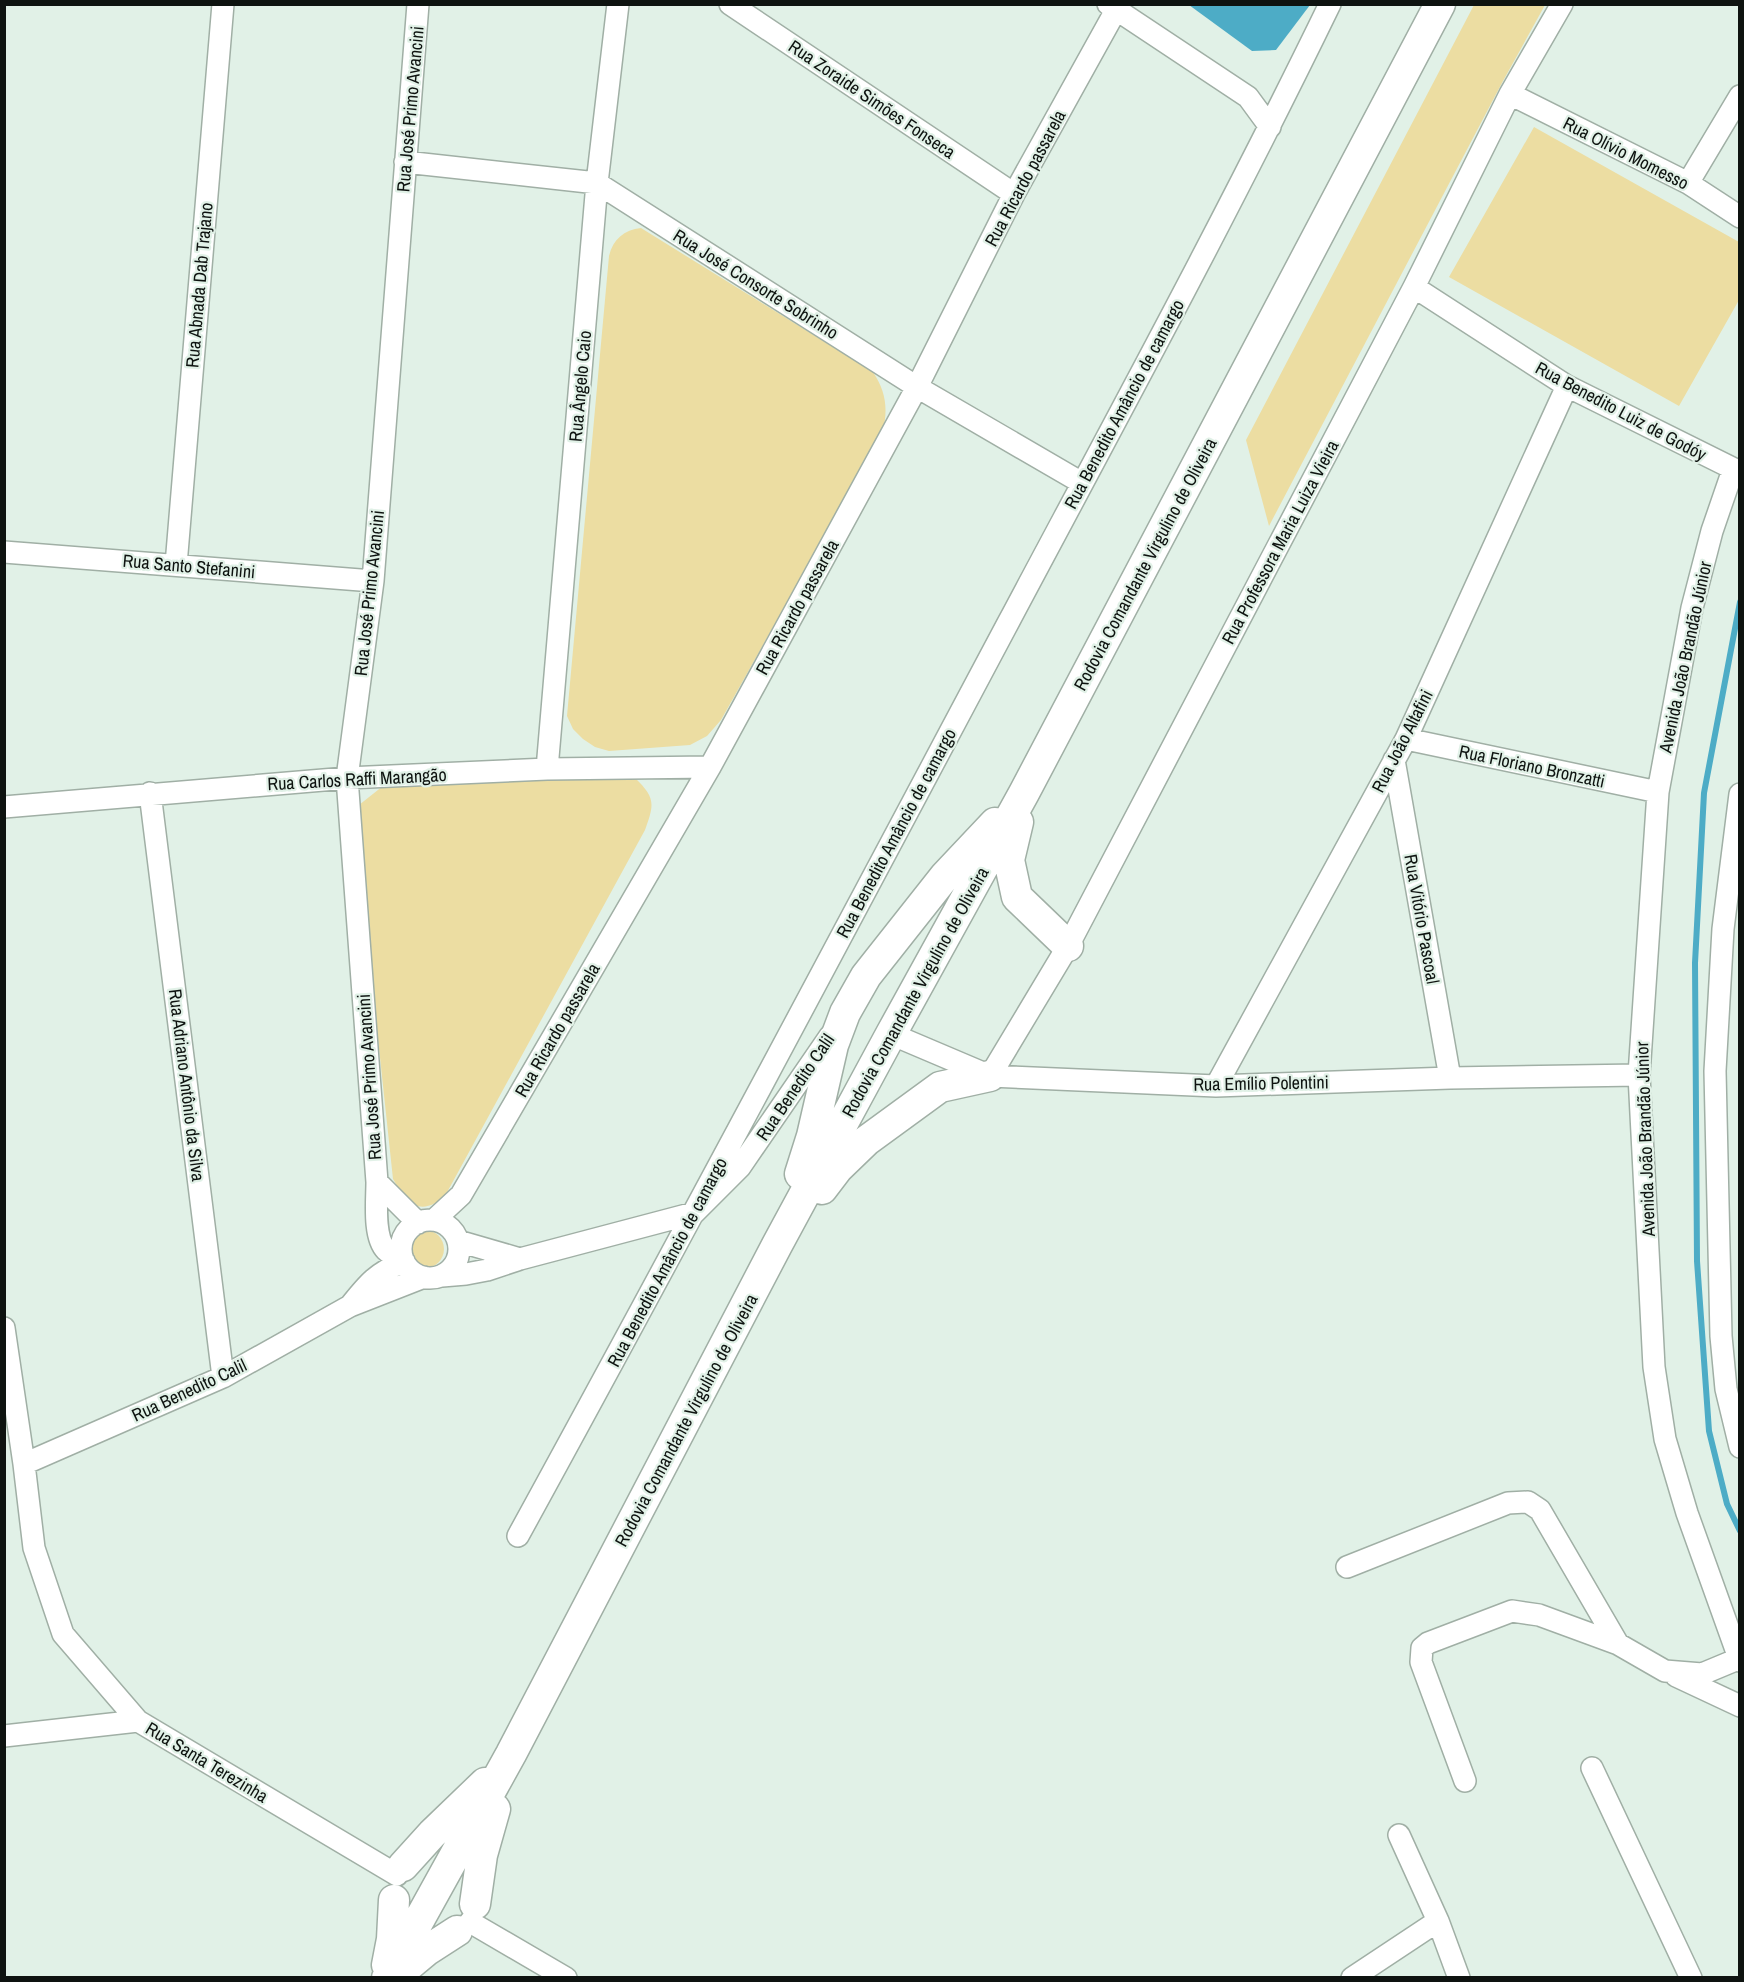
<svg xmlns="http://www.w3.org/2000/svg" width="1744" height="1982" font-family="'Archivo Narrow',sans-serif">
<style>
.green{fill:#ecdda2}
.water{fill:#4dacc6}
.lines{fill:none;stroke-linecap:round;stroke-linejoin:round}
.stream{stroke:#4dacc6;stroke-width:6}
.minor-casing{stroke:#a0afa5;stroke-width:24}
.highway-casing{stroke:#a0afa5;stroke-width:33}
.minor{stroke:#fff;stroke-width:21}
.highway{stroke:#fff;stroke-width:30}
.labels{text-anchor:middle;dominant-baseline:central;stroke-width:4.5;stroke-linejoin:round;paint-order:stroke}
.street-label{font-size:18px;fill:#0e1310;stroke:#e1f1e7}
</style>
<rect width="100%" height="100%" fill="#e1f1e7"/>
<path class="green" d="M1474 5H1545L1503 81 1269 526 1246 440Z
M1534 127 1739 242V300L1679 406 1449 277Z
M641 228 873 372C886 392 888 408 883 431L721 720 707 736 690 745 609 751 595 747 583 739 573 729 567 716 609 256C613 239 624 230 641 228Z
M634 777C655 797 655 803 645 830L445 1196C434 1206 420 1212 406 1200 401 1196 397 1185 393 1179L356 833 359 805 383 786Z
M406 1249a19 19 0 1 1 38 0a19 19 0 1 1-38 0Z"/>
<path class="water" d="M1189 5H1310L1276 50 1252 51Z"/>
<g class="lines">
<path class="stream" d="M1740 602 1704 793 1695 963 1697 1261 1709 1431 1727 1504 1740 1531"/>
<defs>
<path id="minor" d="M730 4 1014 194
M1108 4 1248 97 1270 127
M1510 94 1688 183 1740 217
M405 162 597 183 917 387 1082 483
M1688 183 1740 96
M1414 287 1567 386 1740 472
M1733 470 1712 531 1692 608 1658 792 1639 1075 1654 1367 1665 1439 1687 1513 1740 1661
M4 552 373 581
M176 565 223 4
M1406 739 1658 792
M1394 760 1450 1078
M547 769 597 183 618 4
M150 793 223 1377
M1740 794 1723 929 1715 1071 1721 1336 1726 1389 1740 1447
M4 807 347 778 547 769 710 767
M891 1034 990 1076 1216 1086 1450 1078 1639 1075
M990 1076 1068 946 1414 287 1510 94 1562 4
M1216 1086 1406 739 1567 386
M377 1182 418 1223
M401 1249a29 29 0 1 1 58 0a29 29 0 1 1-58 0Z
M434 1220 461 1195 710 767 917 387 1014 194 1116 10
M458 1241 520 1259
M403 1260C397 1257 390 1254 386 1250 373 1237 377 1200 377 1182L347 778 373 581 418 4
M442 1276 466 1274 487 1270 520 1259 694 1213 740 1167 830 1036
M350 1306C369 1282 376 1274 404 1261
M4 1328 24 1464 34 1548 63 1634 138 1721 397 1875
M24 1464 223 1377 350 1306 424 1277
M518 1536C684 1233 846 928 1008 623 1117 418 1228 214 1330 4
M1347 1567 1508 1503 1528 1502 1540 1510 1618 1644
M1676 1676 1740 1706
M4 1736 138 1721
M1592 1768 1691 1978
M1465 1781 1421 1662 1422 1648 1428 1643 1512 1611 1539 1615 1618 1644 1665 1671 1702 1674 1738 1659
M1399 1835 1438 1921 1459 1978
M470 1922 566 1978
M1352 1978 1438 1921"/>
<path id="highway" d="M1018 822 1009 860 1017 897 1068 946
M800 1174 812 1136 833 1045 845 1013 866 976 945 876 995 823
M822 1189 838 1168 866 1141 940 1087 990 1076
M403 1866 432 1834 485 1783
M475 1904 482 1855 495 1809
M387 1965 392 1939 394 1900
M396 1976 426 1951 457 1931
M387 1978 511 1754 777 1245 891 1034 1024 793 1440 4"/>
</defs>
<use href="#minor" class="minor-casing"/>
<use href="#highway" class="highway-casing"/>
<use href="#minor" class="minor"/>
<use href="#highway" class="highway"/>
</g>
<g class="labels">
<g class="street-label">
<text transform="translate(872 99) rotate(34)">Rua Zoraide Simões Fonseca</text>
<text transform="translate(410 109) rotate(-85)">Rua José Primo Avancini</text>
<text transform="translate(1626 153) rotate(27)">Rua Olívio Momesso</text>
<text transform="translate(1025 178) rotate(-62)">Rua Ricardo passarela</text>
<text transform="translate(756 284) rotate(32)">Rua José Consorte Sobrinho</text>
<text transform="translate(199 285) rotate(-85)">Rua Abnada Dab Trajano</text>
<text transform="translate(580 386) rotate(-85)">Rua Ângelo Caio</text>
<text transform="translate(1124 404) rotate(-62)">Rua Benedito Amâncio de camargo</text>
<text transform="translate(1621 411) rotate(28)">Rua Benedito Luiz de Godóy</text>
<text transform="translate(1280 542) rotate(-62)">Rua Professora Maria Luiza Vieira</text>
<text transform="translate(1145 564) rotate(-62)">Rodovia Comandante Virgulino de Oliveira</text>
<text transform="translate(189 566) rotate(5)">Rua Santo Stefanini</text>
<text transform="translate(369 593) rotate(-84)">Rua José Primo Avancini</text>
<text transform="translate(797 607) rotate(-61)">Rua Ricardo passarela</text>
<text transform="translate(1685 657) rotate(-78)">Avenida João Brandão Júnior</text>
<text transform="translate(1402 741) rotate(-63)">Rua João Altafini</text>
<text transform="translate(1532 766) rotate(12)">Rua Floriano Bronzatti</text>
<text transform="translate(357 779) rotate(-3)">Rua Carlos Raffi Marangão</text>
<text transform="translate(896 833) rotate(-62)">Rua Benedito Amâncio de camargo</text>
<text transform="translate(1422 919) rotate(80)">Rua Vitório Pascoal</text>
<text transform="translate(915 992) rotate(-61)">Rodovia Comandante Virgulino de Oliveira</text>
<text transform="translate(557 1030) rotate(-60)">Rua Ricardo passarela</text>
<text transform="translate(369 1077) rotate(-94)">Rua José Primo Avancini</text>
<text transform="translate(1261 1083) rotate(-1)">Rua Emílio Polentini</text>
<text transform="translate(187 1085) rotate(83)">Rua Adriano Antônio da Silva</text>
<text transform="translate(795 1087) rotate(-56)">Rua Benedito Calil</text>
<text transform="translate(1645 1139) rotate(-92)">Avenida João Brandão Júnior</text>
<text transform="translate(667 1262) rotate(-62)">Rua Benedito Amâncio de camargo</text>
<text transform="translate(189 1390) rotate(-25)">Rua Benedito Calil</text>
<text transform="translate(686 1420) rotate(-62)">Rodovia Comandante Virgulino de Oliveira</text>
<text transform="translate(207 1762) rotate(31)">Rua Santa Terezinha</text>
</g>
</g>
<rect width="1744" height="1982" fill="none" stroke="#0e1310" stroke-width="12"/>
</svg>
